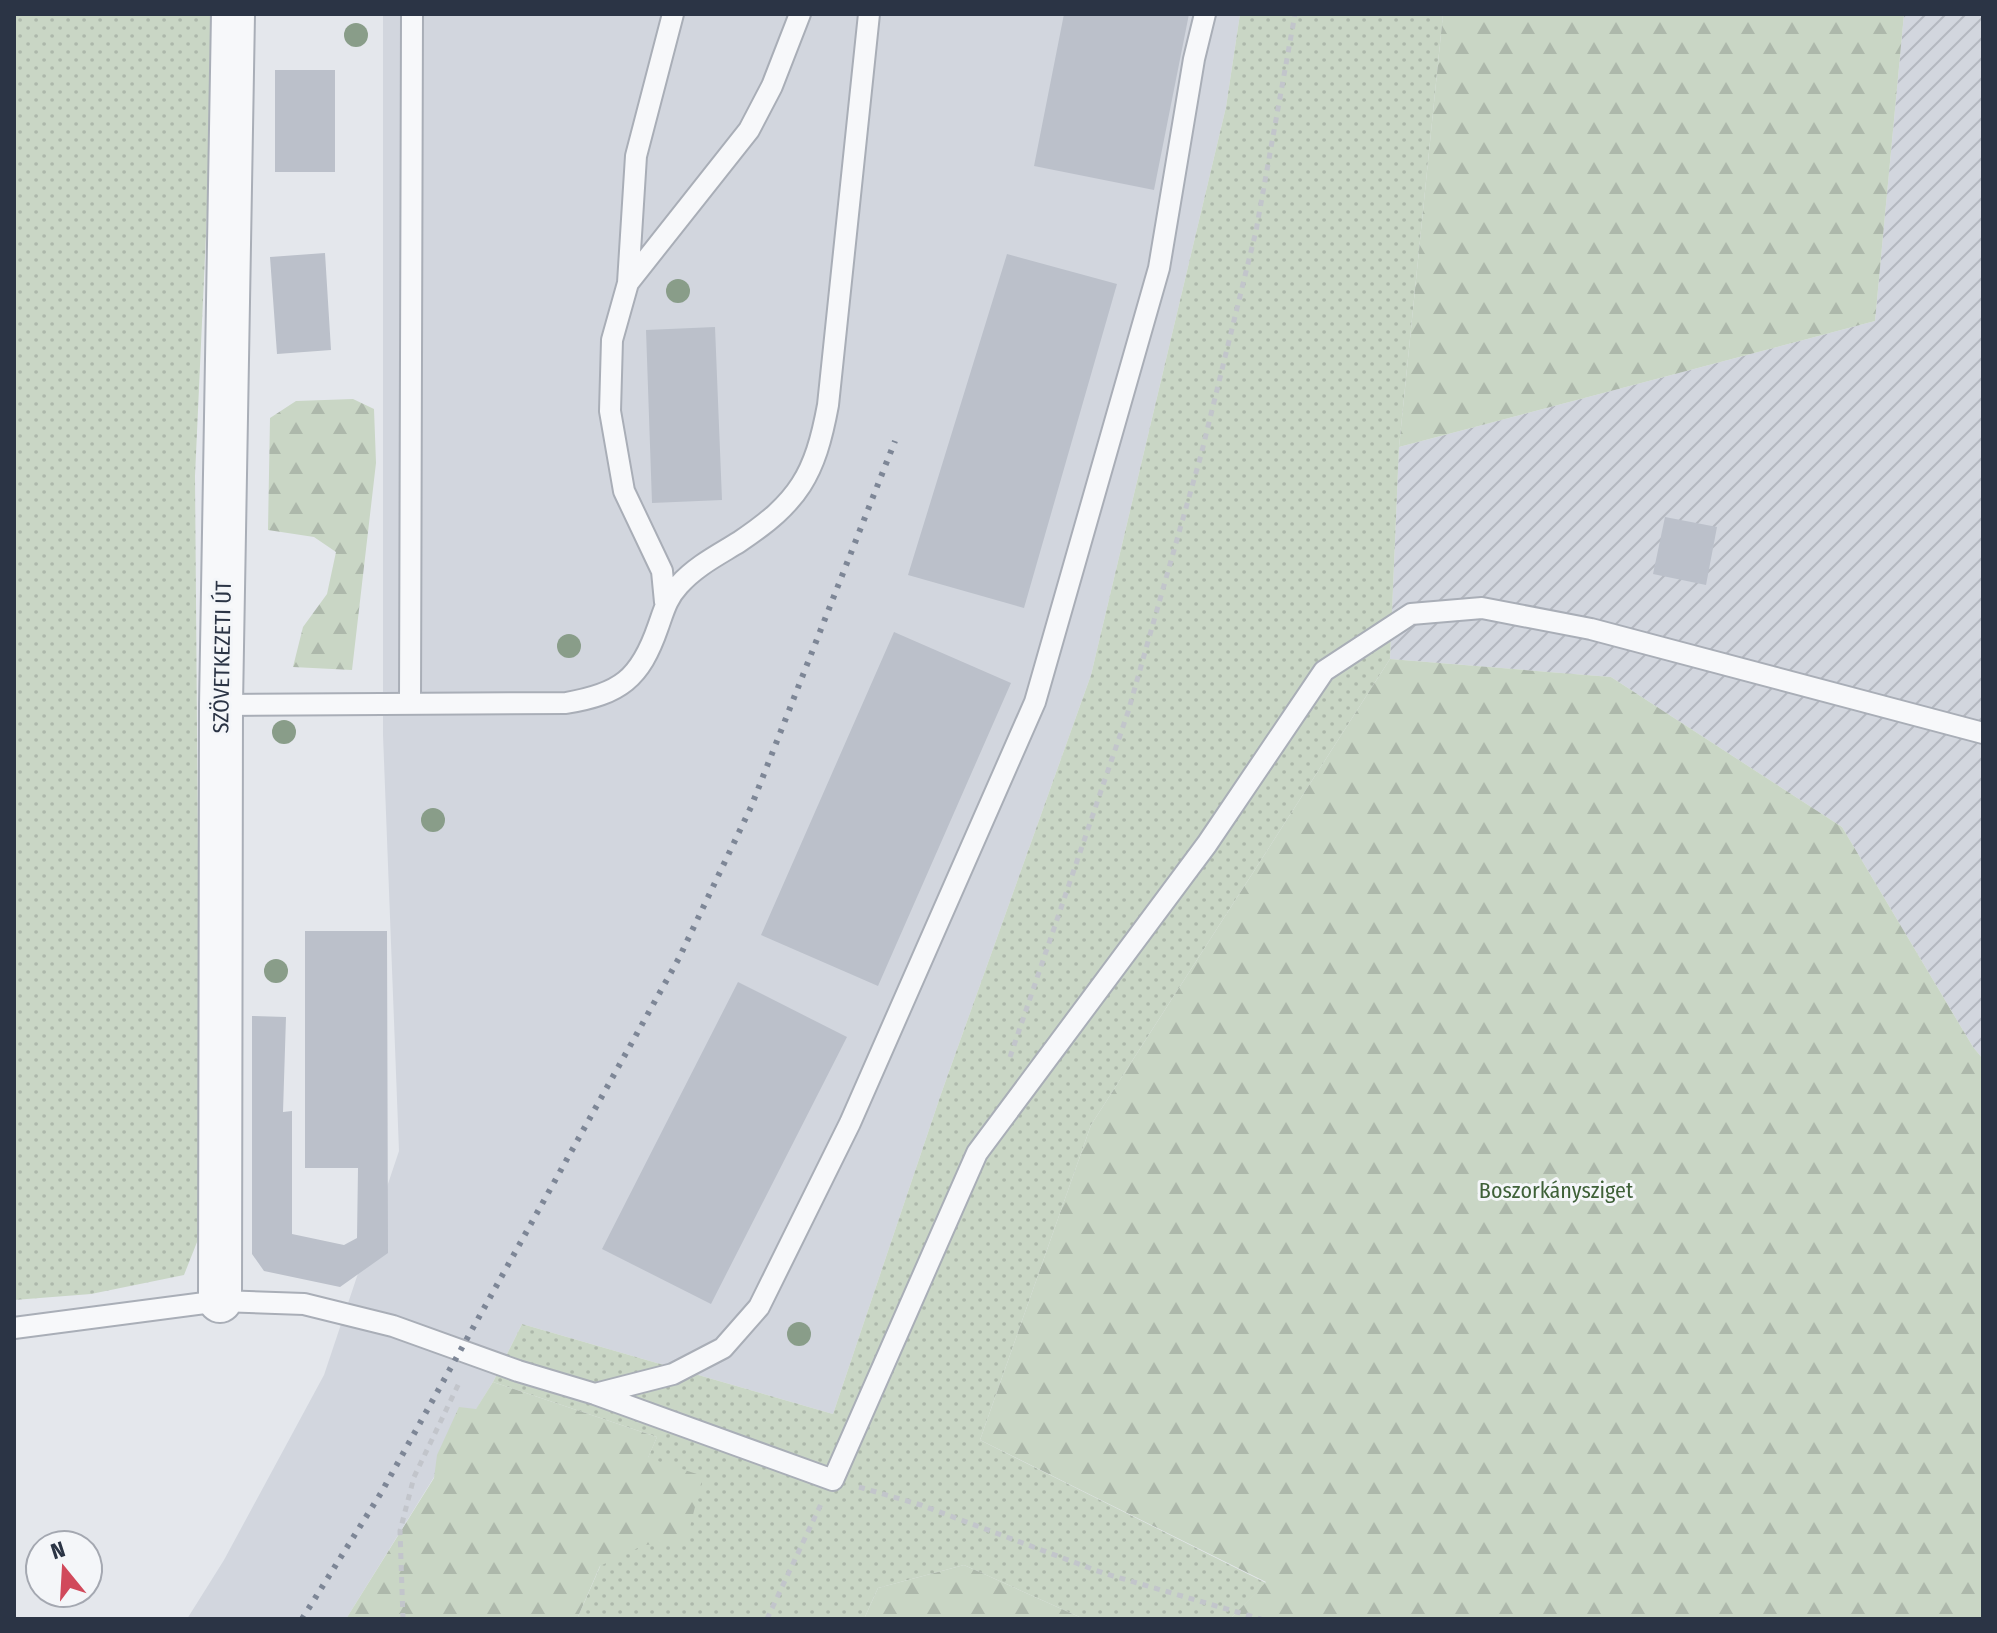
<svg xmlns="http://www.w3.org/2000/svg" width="1997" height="1633" font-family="'Fira Sans Condensed',sans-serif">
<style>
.built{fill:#d2d6de}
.industrial{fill:url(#industrial-furrows)}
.grass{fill:url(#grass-dots)}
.forest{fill:url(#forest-firs)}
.building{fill:#bbc0ca}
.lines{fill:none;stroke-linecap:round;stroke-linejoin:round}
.lane-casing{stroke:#a9aeb7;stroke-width:24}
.street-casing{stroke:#a9aeb7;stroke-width:46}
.path{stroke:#c2c5cb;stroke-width:5;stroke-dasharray:6 6;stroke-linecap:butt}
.lane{stroke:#f7f8fa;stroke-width:20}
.street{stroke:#f7f8fa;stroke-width:42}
.rail{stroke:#7d8696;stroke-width:6;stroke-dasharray:4 8;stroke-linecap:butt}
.tree{fill:#899d89}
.labels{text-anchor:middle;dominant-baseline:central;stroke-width:6;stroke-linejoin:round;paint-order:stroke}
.street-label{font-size:22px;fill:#2b3445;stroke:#f4f6f9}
.park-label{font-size:22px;fill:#3f6138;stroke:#f4f6f9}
</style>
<defs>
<pattern id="industrial-furrows" width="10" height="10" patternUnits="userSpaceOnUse" patternTransform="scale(2)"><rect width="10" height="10" fill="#d2d6de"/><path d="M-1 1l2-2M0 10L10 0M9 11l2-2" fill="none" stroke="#b4b8c0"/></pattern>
<pattern id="grass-dots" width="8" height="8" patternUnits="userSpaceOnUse" patternTransform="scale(2)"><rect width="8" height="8" fill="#c9d6c5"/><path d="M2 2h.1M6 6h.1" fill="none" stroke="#adb8ab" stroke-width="1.8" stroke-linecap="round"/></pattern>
<pattern id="forest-firs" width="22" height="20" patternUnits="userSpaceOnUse" patternTransform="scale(2)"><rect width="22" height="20" fill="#c9d6c5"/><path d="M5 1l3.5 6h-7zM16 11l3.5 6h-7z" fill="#adb8ab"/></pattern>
</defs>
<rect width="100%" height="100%" fill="#e4e7ec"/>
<path class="built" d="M383 14H1240L1226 107 1091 675 941 1094 833 1414 522 1324 493 1382 346 1619H187L224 1560 324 1375 399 1151 383 735Z"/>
<path class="industrial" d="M1904 14H1983V1059L1973 1047 1842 827 1611 677 1390 659 1399 447 1875 321Z"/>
<path class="grass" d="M14 14H216L195 476 201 1232 184 1275 91 1294 14 1300Z
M1240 14H1443L1399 447 1390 659 1091 1125 980 1440 1266 1583 1230 1619H1084L964 1565 878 1588 864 1619H577L657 1437 493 1382 522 1324 833 1414 941 1094 1091 675 1226 107Z"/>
<path class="forest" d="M1443 14H1904L1875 321 1399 447Z
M353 399 374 409 376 463 352 670 293 667 303 627 327 594 336 552 314 537 268 530 270 418 296 401Z
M1390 659 1611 677 1842 827 1973 1047 1983 1059V1619H1230L1266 1582 980 1440 1091 1125Z
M493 1382 657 1437 648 1458 703 1476 686 1542 644 1545 600 1566 577 1619H346L434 1478 437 1455 459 1407 476 1409Z
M964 1565 1084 1619H864L878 1588Z"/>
<path class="building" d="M1064 14H1189L1154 190 1034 166Z
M275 70H335V172H275Z
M325 253 331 350 277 354 270 257Z
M1007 254 1117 284 1024 608 908 575Z
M715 327 722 500 652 503 646 330Z
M1665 517 1717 527 1706 585 1653 574Z
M894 632 1011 683 878 986 761 935Z
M305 931H387L388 1253 340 1287 264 1271 252 1254V1016L286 1017 283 1112 292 1111V1234L344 1245 357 1238 358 1168H305Z
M738 982 847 1037 711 1304 602 1249Z"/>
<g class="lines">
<defs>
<path id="lane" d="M628 283 749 130 772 86 800 14
M665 602 662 571 624 491 610 411 612 340 628 283 636 156 673 14
M410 704 412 14
M221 705 566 703C620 694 640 679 658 627 664 610 667 598 679 585 696 566 718 555 739 542 799 502 815 475 828 405L869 14
M14 1328 220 1301 304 1304 393 1326 518 1371 595 1394 833 1480 977 1153 1207 844 1324 671 1411 614 1482 608 1591 629 1983 733
M595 1394 673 1374 723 1348 759 1307 850 1123 1035 702 1159 268 1194 59 1205 14"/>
<path id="street" d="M220 1301 221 705 233 14"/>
</defs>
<use href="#lane" class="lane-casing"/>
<use href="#street" class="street-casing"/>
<path class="path" d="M1010 1057 1128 712 1201 455 1256 231 1295 14
M859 1487 921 1505 1103 1573 1261 1619
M403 1619 400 1531 414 1477 460 1381
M767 1619 821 1504"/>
<use href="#lane" class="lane"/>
<use href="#street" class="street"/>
<path class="rail" d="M302 1619 381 1493 679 958 751 807 895 441"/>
</g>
<g class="tree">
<circle cx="356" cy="35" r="12"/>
<circle cx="678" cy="291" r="12"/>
<circle cx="569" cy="646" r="12"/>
<circle cx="284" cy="732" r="12"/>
<circle cx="433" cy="820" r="12"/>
<circle cx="276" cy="971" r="12"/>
<circle cx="799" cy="1334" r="12"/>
</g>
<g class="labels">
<g class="street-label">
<text transform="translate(222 657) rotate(-89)">SZÖVETKEZETI ÚT</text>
</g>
<g class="park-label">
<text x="1556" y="1190">Boszorkánysziget</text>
</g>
</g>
<rect width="1997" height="1633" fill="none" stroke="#2b3445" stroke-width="32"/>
<g transform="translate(64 1569) rotate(342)"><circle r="38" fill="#f4f6f9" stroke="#a4a8b1" stroke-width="2"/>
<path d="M0-6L14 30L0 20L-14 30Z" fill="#d1495b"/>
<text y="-12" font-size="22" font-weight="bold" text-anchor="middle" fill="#2b3445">N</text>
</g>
</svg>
